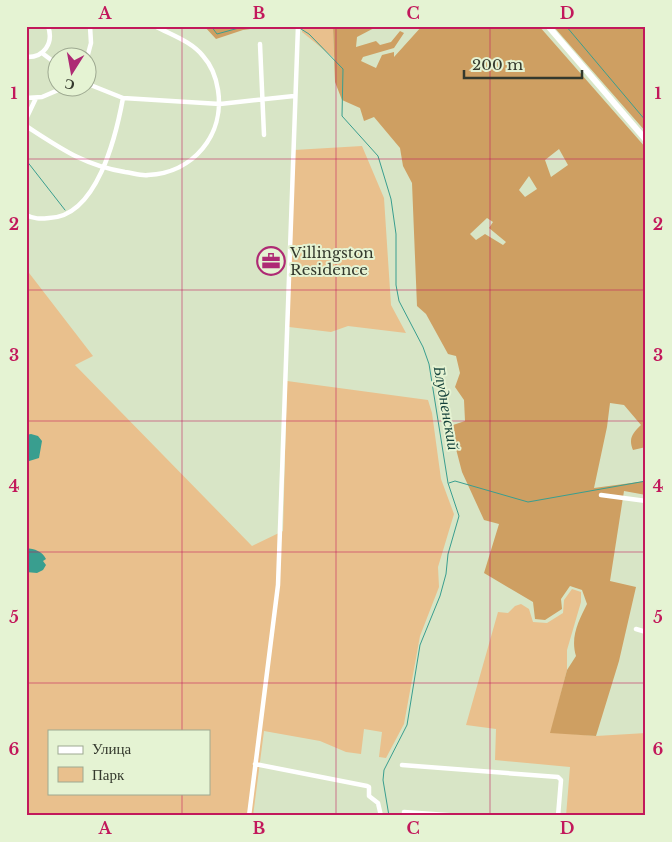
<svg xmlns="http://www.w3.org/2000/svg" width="672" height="842" font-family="'Libre Baskerville',serif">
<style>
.green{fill:#e9c08d;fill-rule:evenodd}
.forest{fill:#ce9f62;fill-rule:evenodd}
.water{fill:#399e8f}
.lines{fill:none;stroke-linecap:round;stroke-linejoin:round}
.stream{stroke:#399e8f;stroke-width:1}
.street{stroke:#fff;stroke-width:4.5}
.secondary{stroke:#fff;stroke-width:6}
.grid{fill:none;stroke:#c2185b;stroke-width:1;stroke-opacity:0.55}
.labels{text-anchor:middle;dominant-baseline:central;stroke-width:4;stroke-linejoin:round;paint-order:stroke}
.poi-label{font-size:15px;fill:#34392d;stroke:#e5f3d3;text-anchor:start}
.water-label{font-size:16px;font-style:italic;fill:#15423b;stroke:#e5f3d3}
.neatline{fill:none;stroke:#c2185b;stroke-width:2}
.grid-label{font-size:16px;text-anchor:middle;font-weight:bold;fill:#c2185b}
</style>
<rect width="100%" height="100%" fill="#d8e5c6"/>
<path class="green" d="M303 26H333L334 58 302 32Z
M362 146 384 198 391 305 406 333 348 326 331 332 289 327 294 150Z
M26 269 93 356 75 365 252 546 283 531 287 381 428 400 432 413 441 479 454 514 438 567 439 587 420 636 404 724 386 758 379 757 382 732 364 729 361 754 346 752 320 741 264 731 253 816H26ZM49 731H209V793H49Z
M572 589 581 592V602L567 650V670L551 732 596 736 646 733V816H566L570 767 495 760 496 729 466 725 498 612 508 613 515 606 521 604 529 609 533 622 547 623 563 613 564 600Z"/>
<path class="forest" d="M204 26H274L243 30 216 39Z
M333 26H378L357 37 356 47 376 41 380 45 391 42 400 31 404 33 394 48 363 57 361 61 376 68 382 55 394 52V57L422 26H539L646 148V447L633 450C628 438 633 433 641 425L624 405 610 403 607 427 594 488 646 481V495L624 491 610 581 636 587 619 661 596 736 550 733 567 670 576 656C570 637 579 620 587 604L582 590 570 586 561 599 562 609 545 620 535 619 533 602 484 573 499 524 484 520 462 472 450 426 465 421 464 400 455 387 460 373 456 356 448 354 426 314 417 306 412 183 403 166 400 148 374 117 364 121 360 108 342 100 335 82ZM559 149 568 165 551 177 545 160ZM529 176 537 189 525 197 519 190ZM487 218 493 222 489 228 506 242 503 245 485 234 476 240 470 234Z
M553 26H646V132L554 27Z"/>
<path class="water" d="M31 434 38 436 42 441 39 458 26 462V435Z
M26 548C35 549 42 551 46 559L43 561 46 565 43 570 37 573 26 572Z"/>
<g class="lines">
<path class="stream" d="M211 26 217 34 246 26
M566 26 646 121
M301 29 309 34 343 69 342 116 378 156 391 199 396 234V285L399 301 423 347 429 364 448 483 459 516 448 554 446 574 440 596 420 645 407 725 384 770 383 780 389 816
M26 160 65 210
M449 483 455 481 528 502 646 481"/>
<path class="street" d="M260 44 264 135
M42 53 58 65
M26 57C44 58 54 43 48 26
M87 58 91 43 90 26
M88 84 123 98 220 104 294 96
M26 98 42 97 63 88
M26 119 36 98
M26 126C60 148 85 166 125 172 133 173 141 176 148 175 193 173 225 135 218 90 216 77 212 66 203 56 191 41 171 35 155 26
M26 215C34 219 40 219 49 218 97 217 116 136 123 98
M601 495 646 501
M636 629 646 632
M255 764 367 786 369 787V796L378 803 381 816
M402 765 558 777 561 780 558 816
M404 812 461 816
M249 816 278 585 298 26"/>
<path class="secondary" d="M548 26 646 140"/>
</g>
<path class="grid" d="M182 26V731M336 26V816M490 26V816M26 159H646M26 290H646M26 421H646M26 552H646M26 683H646M182 793V816"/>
<defs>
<symbol id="office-ring" viewBox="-11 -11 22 22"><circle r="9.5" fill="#e5f3d3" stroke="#ae2a74" stroke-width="1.5"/><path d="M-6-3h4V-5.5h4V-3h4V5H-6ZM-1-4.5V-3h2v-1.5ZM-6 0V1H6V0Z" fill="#ae2a74"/></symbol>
</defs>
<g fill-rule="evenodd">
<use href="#office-ring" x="255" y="245" width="32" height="32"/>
</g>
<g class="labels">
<g class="poi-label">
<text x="290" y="252">Villingston<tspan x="290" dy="17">Residence</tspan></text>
</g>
<g class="water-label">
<text transform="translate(447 408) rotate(80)">Блудненский</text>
</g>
</g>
<rect width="672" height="842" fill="none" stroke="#e5f3d3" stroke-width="55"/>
<rect x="48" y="730" width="162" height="65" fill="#e5f3d3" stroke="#9ea991"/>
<rect x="58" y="746" width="25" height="8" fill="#ffffff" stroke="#9ea991"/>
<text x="92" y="754" font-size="15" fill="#34392d">Улица</text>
<rect x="58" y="767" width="25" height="15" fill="#e9c08d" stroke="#9ea991"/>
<text x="92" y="780" font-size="15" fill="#34392d">Парк</text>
<g transform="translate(72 72) rotate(191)"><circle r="24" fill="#e5f3d3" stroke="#9ea991"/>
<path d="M0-4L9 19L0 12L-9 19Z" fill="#ae2a74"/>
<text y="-8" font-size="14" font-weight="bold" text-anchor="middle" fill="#34392d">С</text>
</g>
<path d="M464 70v8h118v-8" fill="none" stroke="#34392d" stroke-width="2.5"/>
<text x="472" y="70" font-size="15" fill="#34392d" stroke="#e5f3d3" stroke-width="4" paint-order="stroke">200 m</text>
<rect x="28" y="28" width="616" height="786" class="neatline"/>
<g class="grid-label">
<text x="105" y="19">A</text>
<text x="259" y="19">B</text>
<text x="413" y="19">C</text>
<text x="567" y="19">D</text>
<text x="14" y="99">1</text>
<text x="658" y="99">1</text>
<text x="14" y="230">2</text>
<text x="658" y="230">2</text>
<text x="14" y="361">3</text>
<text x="658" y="361">3</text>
<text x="14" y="492">4</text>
<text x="658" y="492">4</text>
<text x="14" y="623">5</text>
<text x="658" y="623">5</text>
<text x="14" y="755">6</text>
<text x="658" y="755">6</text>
<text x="105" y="834">A</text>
<text x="259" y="834">B</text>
<text x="413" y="834">C</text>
<text x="567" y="834">D</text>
</g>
</svg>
